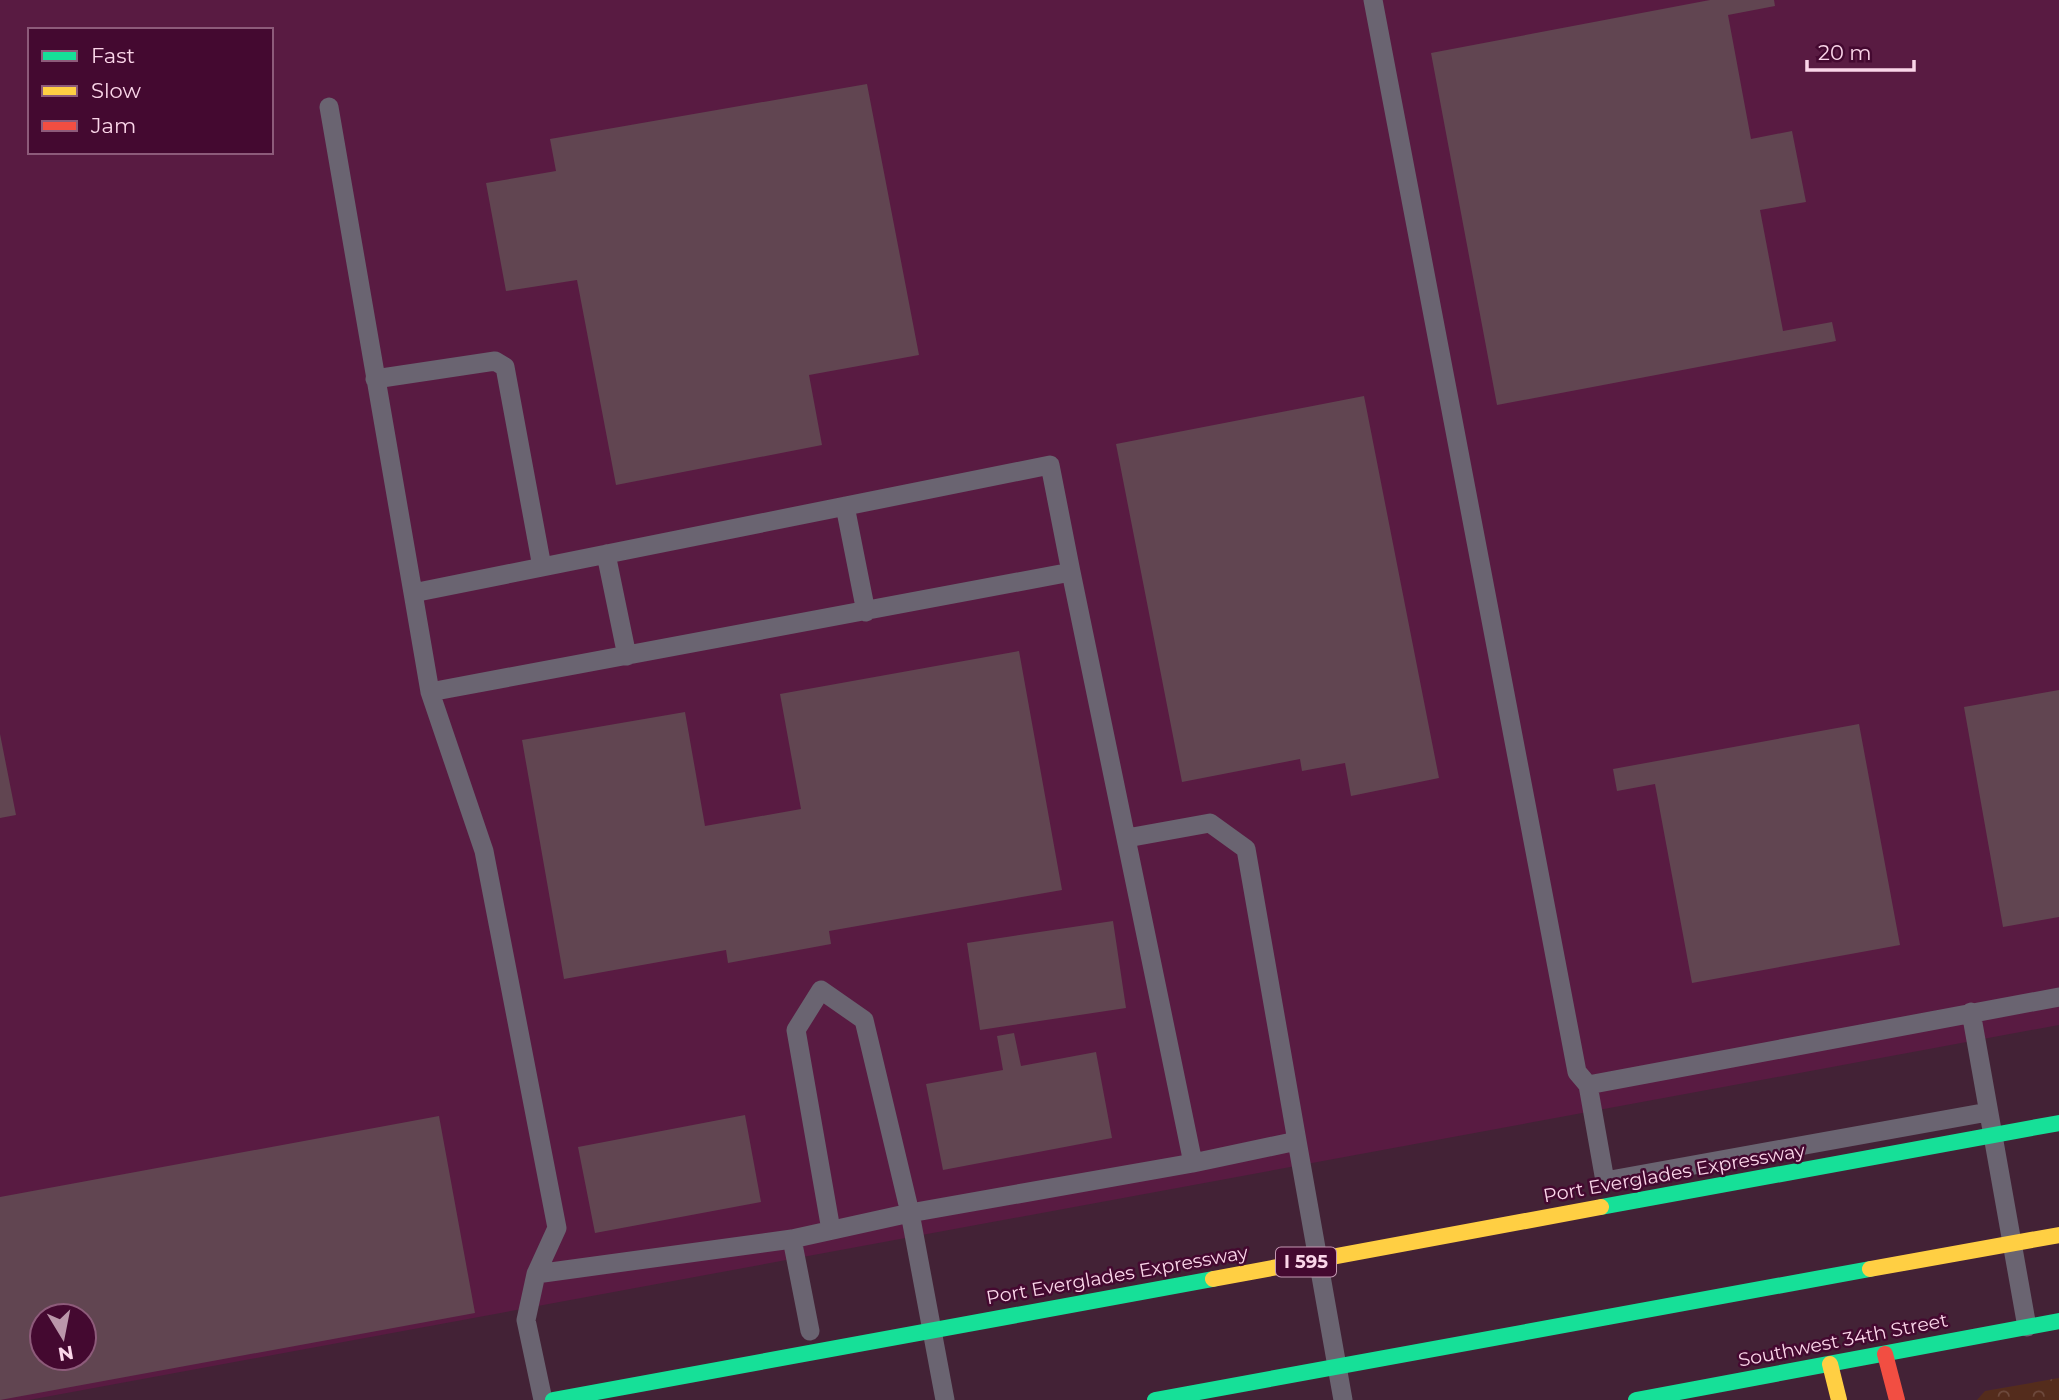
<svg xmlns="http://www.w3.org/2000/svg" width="2059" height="1400" font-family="Montserrat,sans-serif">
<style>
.built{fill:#591b42;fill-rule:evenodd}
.park{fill:url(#park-crowns)}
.building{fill:#614551;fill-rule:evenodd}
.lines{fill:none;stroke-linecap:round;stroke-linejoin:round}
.lane{stroke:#6a6471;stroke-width:19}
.fast{stroke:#16e098;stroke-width:16}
.slow{stroke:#ffcf43;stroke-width:16}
.jam{stroke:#f24e42;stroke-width:16}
.fast-bridge{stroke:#16e098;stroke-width:16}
.slow-bridge{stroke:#ffcf43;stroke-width:16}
.labels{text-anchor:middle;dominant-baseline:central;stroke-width:5;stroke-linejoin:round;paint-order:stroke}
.shield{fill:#440930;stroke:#c498b2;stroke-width:2}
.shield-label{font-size:18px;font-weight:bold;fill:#fbd6e9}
.street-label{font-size:19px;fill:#fbd6e9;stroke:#440930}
</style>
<defs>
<pattern id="park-crowns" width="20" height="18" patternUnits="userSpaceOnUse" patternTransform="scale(1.75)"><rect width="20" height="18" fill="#542c1c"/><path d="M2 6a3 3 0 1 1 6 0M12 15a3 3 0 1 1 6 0" fill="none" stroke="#6e4a3d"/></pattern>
</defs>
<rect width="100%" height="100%" fill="#432236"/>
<path class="built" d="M0 0H2059V1025L29 1400H0ZM30 30H271V152H30ZM42 1316H84V1358H42Z"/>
<path class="park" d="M2059 1378V1400H1977L1985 1391Z"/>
<path class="building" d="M1710 0H1774L1775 6 1728 15 1751 139 1792 131 1806 202 1760 210 1783 331 1832 322 1836 341 1497 405 1431 53Z
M867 84 919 355 809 375 822 445 616 485 577 280 506 291 486 183 556 171 550 139Z
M1364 396 1439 778 1351 796 1345 763 1302 771 1300 759 1182 782 1116 444Z
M1019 651 1062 890 829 931 831 944 728 963 726 950 564 979 522 740 685 712 705 826 801 809 780 694Z
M2059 690V917L2003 927 1964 707Z
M1859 724 1900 945 1692 983 1655 784 1617 791 1613 769Z
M0 734 16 815 0 818Z
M1113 921 1126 1008 980 1030 967 943Z
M1014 1033 1021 1066 1096 1052 1112 1138 943 1170 926 1084 1003 1070 997 1036Z
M745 1115 761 1202 595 1233 578 1147Z
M439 1116 475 1313 0 1400V1197ZM42 1316H84V1358H42Z"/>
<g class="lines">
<path class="lane" d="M1373 0 1577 1072 1588 1085 1605 1181 1988 1112
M329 107 413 593
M375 379 495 361 505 367 542 567
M845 506 866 612
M606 554 627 656
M430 692 413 593 1050 465 1071 572
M1127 838 1210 823 1246 849 1297 1141
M1971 1012 2027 1327
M1588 1085 2059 997
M1193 1163 1071 572 430 692 484 851 557 1228 536 1274 792 1239 910 1213 1193 1163 1297 1141 1343 1400
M831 1230 796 1030 821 990 864 1020 910 1213 945 1400
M792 1239 810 1331
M536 1274 526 1320 543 1400"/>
<path class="fast" d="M1636 1400 2059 1321"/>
<path class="slow" d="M1830 1364 1839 1400"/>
<path class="jam" d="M1885 1354 1897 1400"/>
<path class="fast-bridge" d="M1601 1207 2059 1123
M553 1400 1213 1279
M1155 1400 1870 1269"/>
<path class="slow-bridge" d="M1870 1269 2059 1235
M1213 1279 1601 1207"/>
</g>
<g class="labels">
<rect class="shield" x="1276" y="1247.5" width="60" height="29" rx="5"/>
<g class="shield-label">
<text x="1306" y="1262">I 595</text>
</g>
<g class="street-label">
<text transform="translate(1674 1173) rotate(-10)">Port Everglades Expressway</text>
<text transform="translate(1117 1275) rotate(-10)">Port Everglades Expressway</text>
<text transform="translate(1843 1340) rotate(-11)">Southwest 34th Street</text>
</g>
</g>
<rect x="28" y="28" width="245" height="126" fill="#440930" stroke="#8d5b7a" stroke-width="2"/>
<rect x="42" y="51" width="35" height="10" fill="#16e098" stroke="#8d5b7a" stroke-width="2"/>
<text x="91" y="63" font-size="21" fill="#fbd6e9">Fast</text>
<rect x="42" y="86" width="35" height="10" fill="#ffcf43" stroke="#8d5b7a" stroke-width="2"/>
<text x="91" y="98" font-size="21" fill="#fbd6e9">Slow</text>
<rect x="42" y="121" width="35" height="10" fill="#f24e42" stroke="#8d5b7a" stroke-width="2"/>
<text x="91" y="133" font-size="21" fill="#fbd6e9">Jam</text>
<g transform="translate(63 1337) rotate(170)"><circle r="33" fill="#440930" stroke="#8d5b7a" stroke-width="2"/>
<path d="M0-5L12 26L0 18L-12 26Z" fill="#bb97aa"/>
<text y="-10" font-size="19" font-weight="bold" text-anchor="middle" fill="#fbd6e9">N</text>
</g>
<path d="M1807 60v10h107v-10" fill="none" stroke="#fbd6e9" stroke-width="3.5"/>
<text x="1818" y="60" font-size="21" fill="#fbd6e9" stroke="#440930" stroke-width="5" paint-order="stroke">20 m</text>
</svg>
